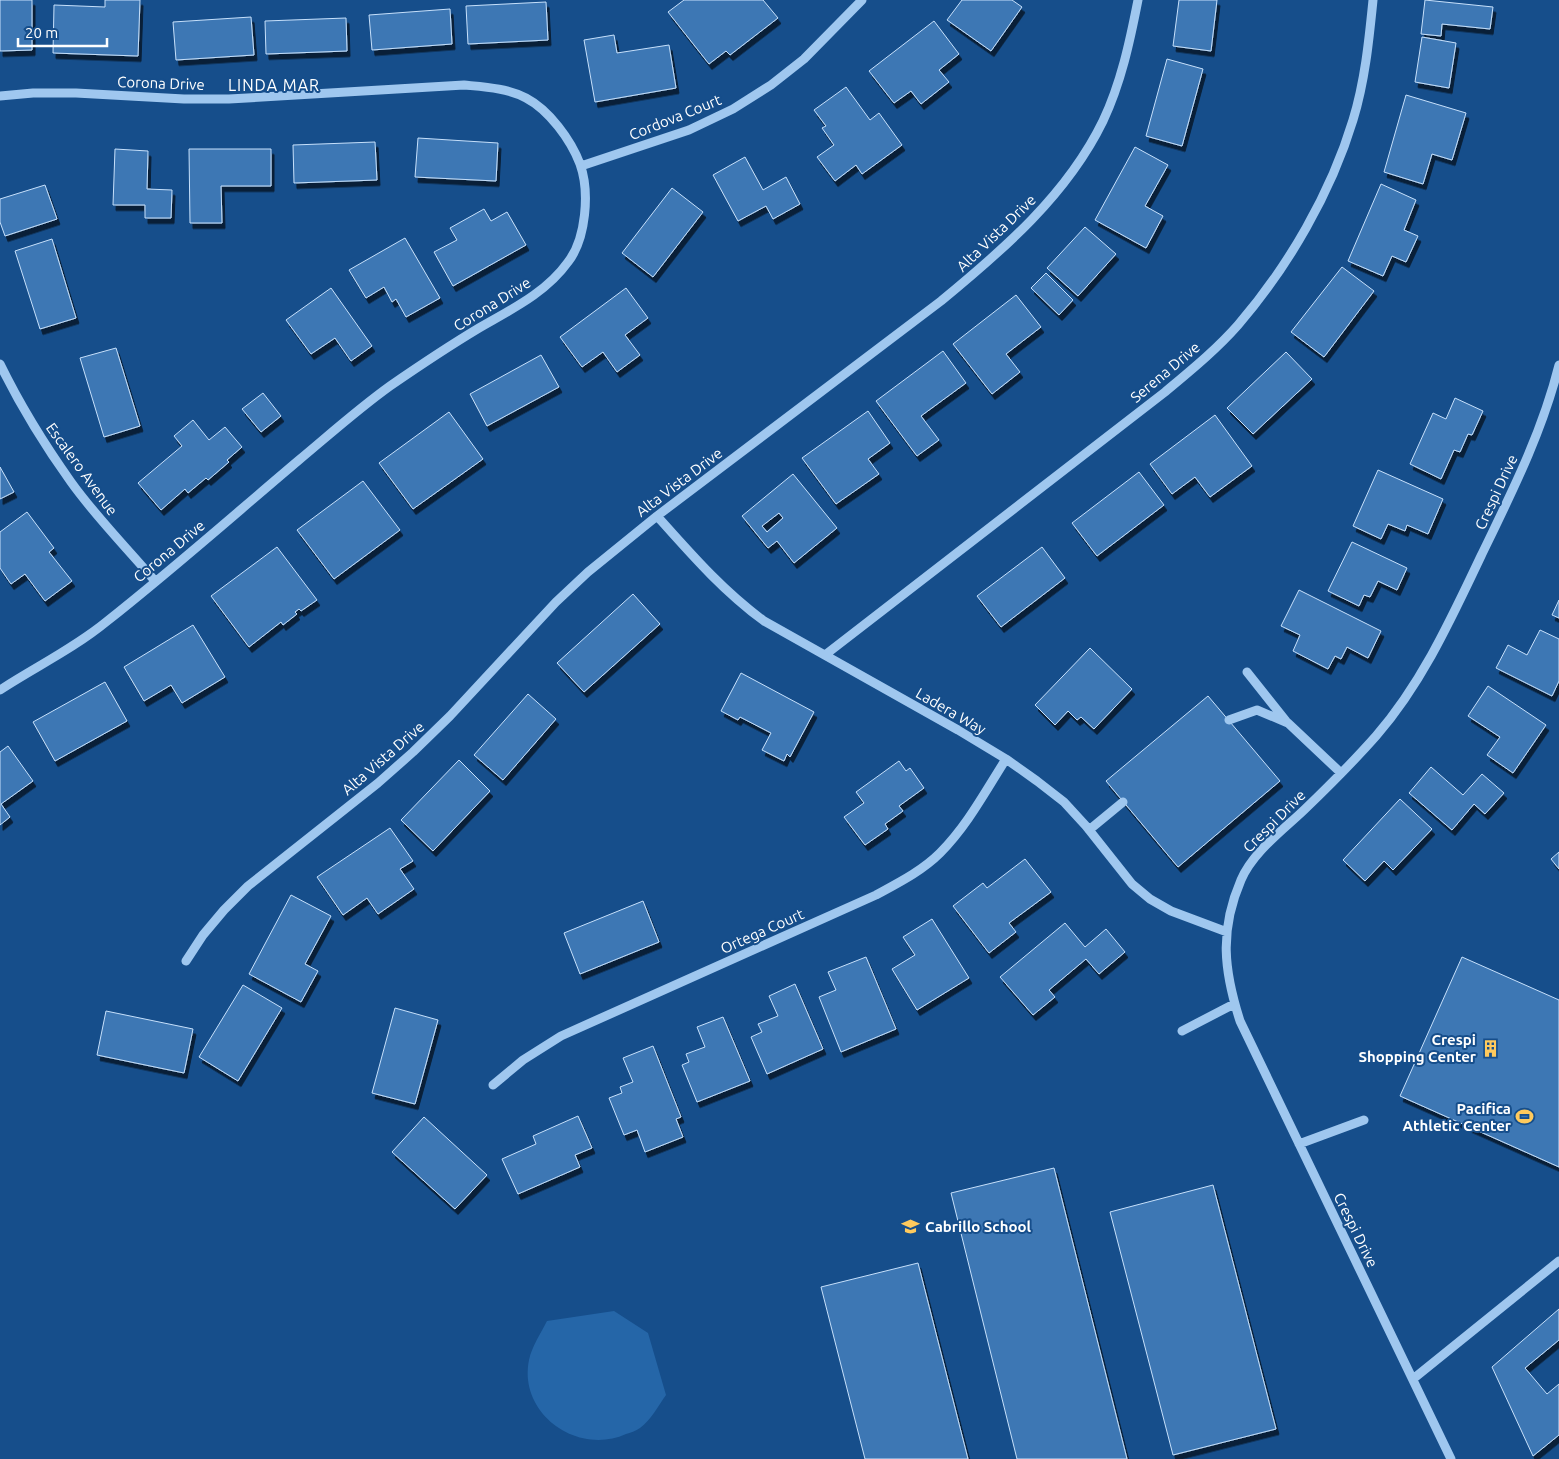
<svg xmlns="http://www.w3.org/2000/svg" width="1559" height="1459" font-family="Ubuntu,sans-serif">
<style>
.green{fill:#2566a8}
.building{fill:#3e77b4;stroke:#c6e0fb;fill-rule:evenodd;filter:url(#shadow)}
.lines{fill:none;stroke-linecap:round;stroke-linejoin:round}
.minor{stroke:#9fc7ef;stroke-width:9}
.labels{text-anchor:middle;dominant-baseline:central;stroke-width:4;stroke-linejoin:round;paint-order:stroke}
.street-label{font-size:15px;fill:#fff;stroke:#164e8b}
.poi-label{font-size:15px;font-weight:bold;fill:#fff;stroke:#164e8b;text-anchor:end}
.neighbourhood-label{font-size:16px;letter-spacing:1px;fill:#fff;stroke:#164e8b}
</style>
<defs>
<filter id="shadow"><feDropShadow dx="3" dy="5.5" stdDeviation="0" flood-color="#0009"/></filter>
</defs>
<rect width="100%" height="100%" fill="#164e8b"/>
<path class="green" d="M614 1311 648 1333 666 1395C658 1406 651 1420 640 1428 636 1431 630 1433 626 1434 578 1456 518 1414 529 1360 532 1346 541 1333 547 1321Z"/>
<path class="building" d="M0 0H32V50L0 51Z
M105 0H140L138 56 53 53 54 5 105 7Z
M684 0H763L778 18 730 55 726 51 709 64 668 12Z
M962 0H1012L1022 7 991 51 947 20Z
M1179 0H1217L1211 51 1173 46Z
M1425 0 1493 7 1490 29 1442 24 1441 36 1421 34Z
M546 2 548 40 468 44 466 6Z
M450 9 452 44 372 50 369 15Z
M251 17 254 55 176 60 173 22Z
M346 18 347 51 266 54 265 21Z
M934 21 959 54 939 70 949 82 921 104 911 91 894 103 869 71Z
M614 35 617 53 669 45 676 88 595 102 584 40Z
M1422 37 1456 43 1449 88 1415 82Z
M1167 59 1203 69 1182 146 1146 136Z
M846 87 870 120 879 113 902 145 862 174 856 165 835 181 817 157 834 145 822 128 826 126 814 110Z
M1406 95 1466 113 1452 160 1432 154 1423 184 1384 172Z
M418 138 498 143 496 181 415 177Z
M375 142 377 180 294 183 293 145Z
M1135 147 1168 165 1145 206 1163 216 1146 248 1095 220Z
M115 149 148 151 147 189 172 190 171 218H145V205H113Z
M189 149H271V186H221L222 223H190Z
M745 157 763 190 786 177 800 204 773 219 766 206 738 221 713 175Z
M1381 184 1416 200 1404 230 1418 236 1406 262 1392 256 1383 276 1348 261Z
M45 185 57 219 5 236 0 222V199Z
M672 188 703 212 653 277 622 253Z
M484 209 491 221 507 212 526 245 453 286 434 252 457 240 450 228Z
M1085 227 1116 254 1078 296 1047 268Z
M405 238 440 298 406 317 396 299 392 302 384 287 366 298 349 270Z
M52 239 76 318 40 329 15 251Z
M1342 267 1374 291 1324 357 1291 332Z
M1046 273 1073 300 1059 315 1031 288Z
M331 288 372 346 351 361 335 338 311 354 286 320Z
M626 288 648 318 625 335 640 355 617 372 603 352 582 367 560 337Z
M1016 295 1041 327 1006 354 1020 372 992 394 953 344Z
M116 348 140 426 104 437 80 358Z
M943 351 966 383 921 416 939 440 917 456 876 401Z
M1286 352 1312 379 1253 434 1227 408Z
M541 355 559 387 487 426 470 394Z
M263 393 281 416 261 432 242 409Z
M1455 398 1483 411 1472 435 1468 434 1460 452 1454 450 1441 479 1410 464 1433 413 1446 419Z
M868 411 890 443 868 459 879 474 836 504 802 458Z
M449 412 483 459 413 509 379 463Z
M1215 415 1252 466 1210 497 1195 477 1172 494 1150 464Z
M193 420 209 440 225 427 242 447 227 460 229 462 208 480 206 478 188 493 185 489 161 510 138 483 182 446 174 436Z
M0 467 14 492 0 499Z
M1378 470 1443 499 1428 534 1407 525 1405 531 1388 524 1381 539 1353 526Z
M1139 472 1164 505 1097 556 1072 523Z
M793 474 837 528 794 563 777 541 768 548 742 516ZM779 513 783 518 767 532 762 526Z
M363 481 400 530 334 579 297 530Z
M27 512 54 548 49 552 72 581 45 601 25 574 11 584 0 568V532Z
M1352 542 1407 568 1397 590 1378 581 1370 597 1364 595 1359 606 1328 591Z
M277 547 317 600 301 611 299 609 295 612 297 614 283 625 281 622 249 647 211 596Z
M1042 547 1065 578 1001 627 977 596Z
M1299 590 1381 631 1368 658 1347 647 1341 659 1335 656 1328 669 1293 651 1300 635 1281 626Z
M633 594 660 624 584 692 557 663Z
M1559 600V618L1552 615Z
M193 625 225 677 182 703 171 685 144 701 124 667Z
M1540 630 1559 639V681L1552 696 1496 668 1508 645 1527 655Z
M1090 648 1132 689 1094 729 1081 717 1077 720 1068 711 1055 725 1035 705Z
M741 673 814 712 790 757 787 754 784 761 762 750 771 733 740 717 738 720 721 711Z
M105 682 127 721 55 761 33 722Z
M1488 686 1546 725 1513 773 1487 755 1500 737 1468 716Z
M528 694 556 719 503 780 474 755Z
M1208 696 1280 781 1178 867 1106 781Z
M8 746 33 781 1 804 10 817 0 825V752Z
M459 760 490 791 433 851 401 820Z
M899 761 906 771 910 768 924 788 899 806 903 811 885 824 888 829 865 845 844 817 864 803 856 792Z
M1431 767 1463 795 1482 774 1504 793 1485 814 1474 804 1452 830 1409 793Z
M1400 799 1432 829 1393 870 1384 861 1365 881 1343 860Z
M390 828 413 861 400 869 414 889 378 914 367 898 343 915 317 877Z
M1559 852V869L1551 859Z
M1025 859 1051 892 1009 923 1016 932 989 953 953 906 983 883 987 888Z
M291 895 331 916 305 964 318 971 301 1002 249 974Z
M643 901 659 942 580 974 564 933Z
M932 919 969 978 917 1010 892 969 915 955 903 937Z
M1065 923 1085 947 1106 929 1125 952 1099 974 1086 959 1049 990 1055 997 1033 1015 1000 977Z
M866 957 896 1029 841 1052 819 997 836 990 828 972Z
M1462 957 1559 1000V1167L1400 1096Z
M795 984 823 1049 767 1074 751 1037 762 1032 758 1024 778 1016 769 996Z
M243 985 282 1008 238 1081 199 1057Z
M395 1008 438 1020 415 1104 372 1093Z
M106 1011 193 1029 184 1073 97 1055Z
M723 1017 750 1081 697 1102 682 1065 689 1062 686 1054 705 1047 697 1027Z
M653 1046 681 1117 676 1119 683 1137 645 1152 637 1130 624 1135 609 1098 622 1093 620 1087 633 1082 623 1058Z
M578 1116 592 1148 575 1155 580 1167 518 1194 502 1159 536 1144 533 1136Z
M424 1117 487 1175 455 1209 392 1152Z
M1054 1168 1127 1459H1017L951 1193Z
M1213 1185 1276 1429 1173 1455 1110 1212Z
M918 1263 968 1459H865L821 1287Z
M1559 1309V1340L1525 1368 1547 1394 1559 1384V1435L1533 1456 1492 1367Z"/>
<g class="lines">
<path class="minor" d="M0 96 33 93H76L184 99H229L464 85C485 87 507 88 526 98 549 110 571 140 580 164 590 192 586 239 568 262 546 293 510 310 479 328 449 346 419 366 390 386 358 409 329 435 299 460 235 514 172 570 106 622 73 649 35 667 0 690
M581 166 689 130 733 109 771 85 804 59 862 0
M0 364C20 405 44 444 71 482 96 517 127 548 155 581
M657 516C691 554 722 590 764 621L958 730 1006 759 1037 781 1064 802 1086 826 1132 884 1150 899 1171 911 1227 932
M825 655 1165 392C1190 371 1216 350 1238 325 1288 267 1331 193 1353 120 1365 81 1369 40 1373 0
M1247 672 1286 721
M1229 720 1257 710 1288 723 1341 773
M1089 830 1123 802
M186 961 203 935 224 910 248 886 378 783 413 752 450 716 556 602 588 572 657 516 941 301C1003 250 1067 195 1103 121 1121 83 1130 41 1138 0
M1182 1031 1234 1004
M493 1085 523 1060 561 1036 876 895C898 883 922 871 940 853 967 826 985 792 1006 759
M1299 1144 1364 1120
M1413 1379 1559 1261
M1451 1459 1240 1021C1224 971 1219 931 1241 880 1253 852 1282 831 1304 810 1329 786 1353 762 1376 736 1422 683 1451 619 1481 556 1511 494 1542 433 1559 365"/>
</g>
<defs>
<symbol id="building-bare" viewBox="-9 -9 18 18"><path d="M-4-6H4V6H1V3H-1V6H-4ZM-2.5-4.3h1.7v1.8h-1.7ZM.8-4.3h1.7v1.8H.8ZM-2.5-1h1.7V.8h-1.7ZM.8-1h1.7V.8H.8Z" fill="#ffca5d" stroke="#164e8b" stroke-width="2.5" paint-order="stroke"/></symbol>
<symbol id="stadium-bare" viewBox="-9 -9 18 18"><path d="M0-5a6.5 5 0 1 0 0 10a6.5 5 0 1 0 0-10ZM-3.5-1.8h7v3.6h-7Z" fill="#ffca5d" stroke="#164e8b" stroke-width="2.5" paint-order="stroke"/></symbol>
<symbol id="school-bare" viewBox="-9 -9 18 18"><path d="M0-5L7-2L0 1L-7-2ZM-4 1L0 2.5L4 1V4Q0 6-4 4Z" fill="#ffca5d" stroke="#164e8b" stroke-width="2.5" paint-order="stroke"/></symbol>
</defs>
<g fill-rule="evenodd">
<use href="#building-bare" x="1478" y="1036" width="25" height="25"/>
<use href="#stadium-bare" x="1512" y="1104" width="25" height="25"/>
<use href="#school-bare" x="898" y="1214" width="25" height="25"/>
</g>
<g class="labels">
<g class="street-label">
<text transform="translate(161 83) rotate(2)">Corona Drive</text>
<text transform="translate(675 117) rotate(-22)">Cordova Court</text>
<text transform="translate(996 233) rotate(-44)">Alta Vista Drive</text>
<text transform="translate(492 304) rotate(-32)">Corona Drive</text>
<text transform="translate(1165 372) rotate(-40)">Serena Drive</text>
<text transform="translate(82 469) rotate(54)">Escalero Avenue</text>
<text transform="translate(679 482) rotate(-37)">Alta Vista Drive</text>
<text transform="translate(1496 492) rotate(-65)">Crespi Drive</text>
<text transform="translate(169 551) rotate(-40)">Corona Drive</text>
<text transform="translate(951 711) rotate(30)">Ladera Way</text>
<text transform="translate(383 758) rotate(-41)">Alta Vista Drive</text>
<text transform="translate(1274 821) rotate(-45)">Crespi Drive</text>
<text transform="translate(762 931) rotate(-24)">Ortega Court</text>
<text transform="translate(1356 1230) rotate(64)">Crespi Drive</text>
</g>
<g class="poi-label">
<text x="1476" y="1039">Crespi<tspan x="1476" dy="17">Shopping Center</tspan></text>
<text x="1511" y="1108">Pacifica<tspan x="1511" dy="17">Athletic Center</tspan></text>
<text x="925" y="1226" text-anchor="start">Cabrillo School</text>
</g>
<g class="neighbourhood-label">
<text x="274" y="85">LINDA MAR</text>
</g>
</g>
<path d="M18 38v8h89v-8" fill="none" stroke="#ffffff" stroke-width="2.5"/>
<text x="25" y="38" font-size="15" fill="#ffffff" stroke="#164e8b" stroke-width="4" paint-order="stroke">20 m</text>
</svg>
